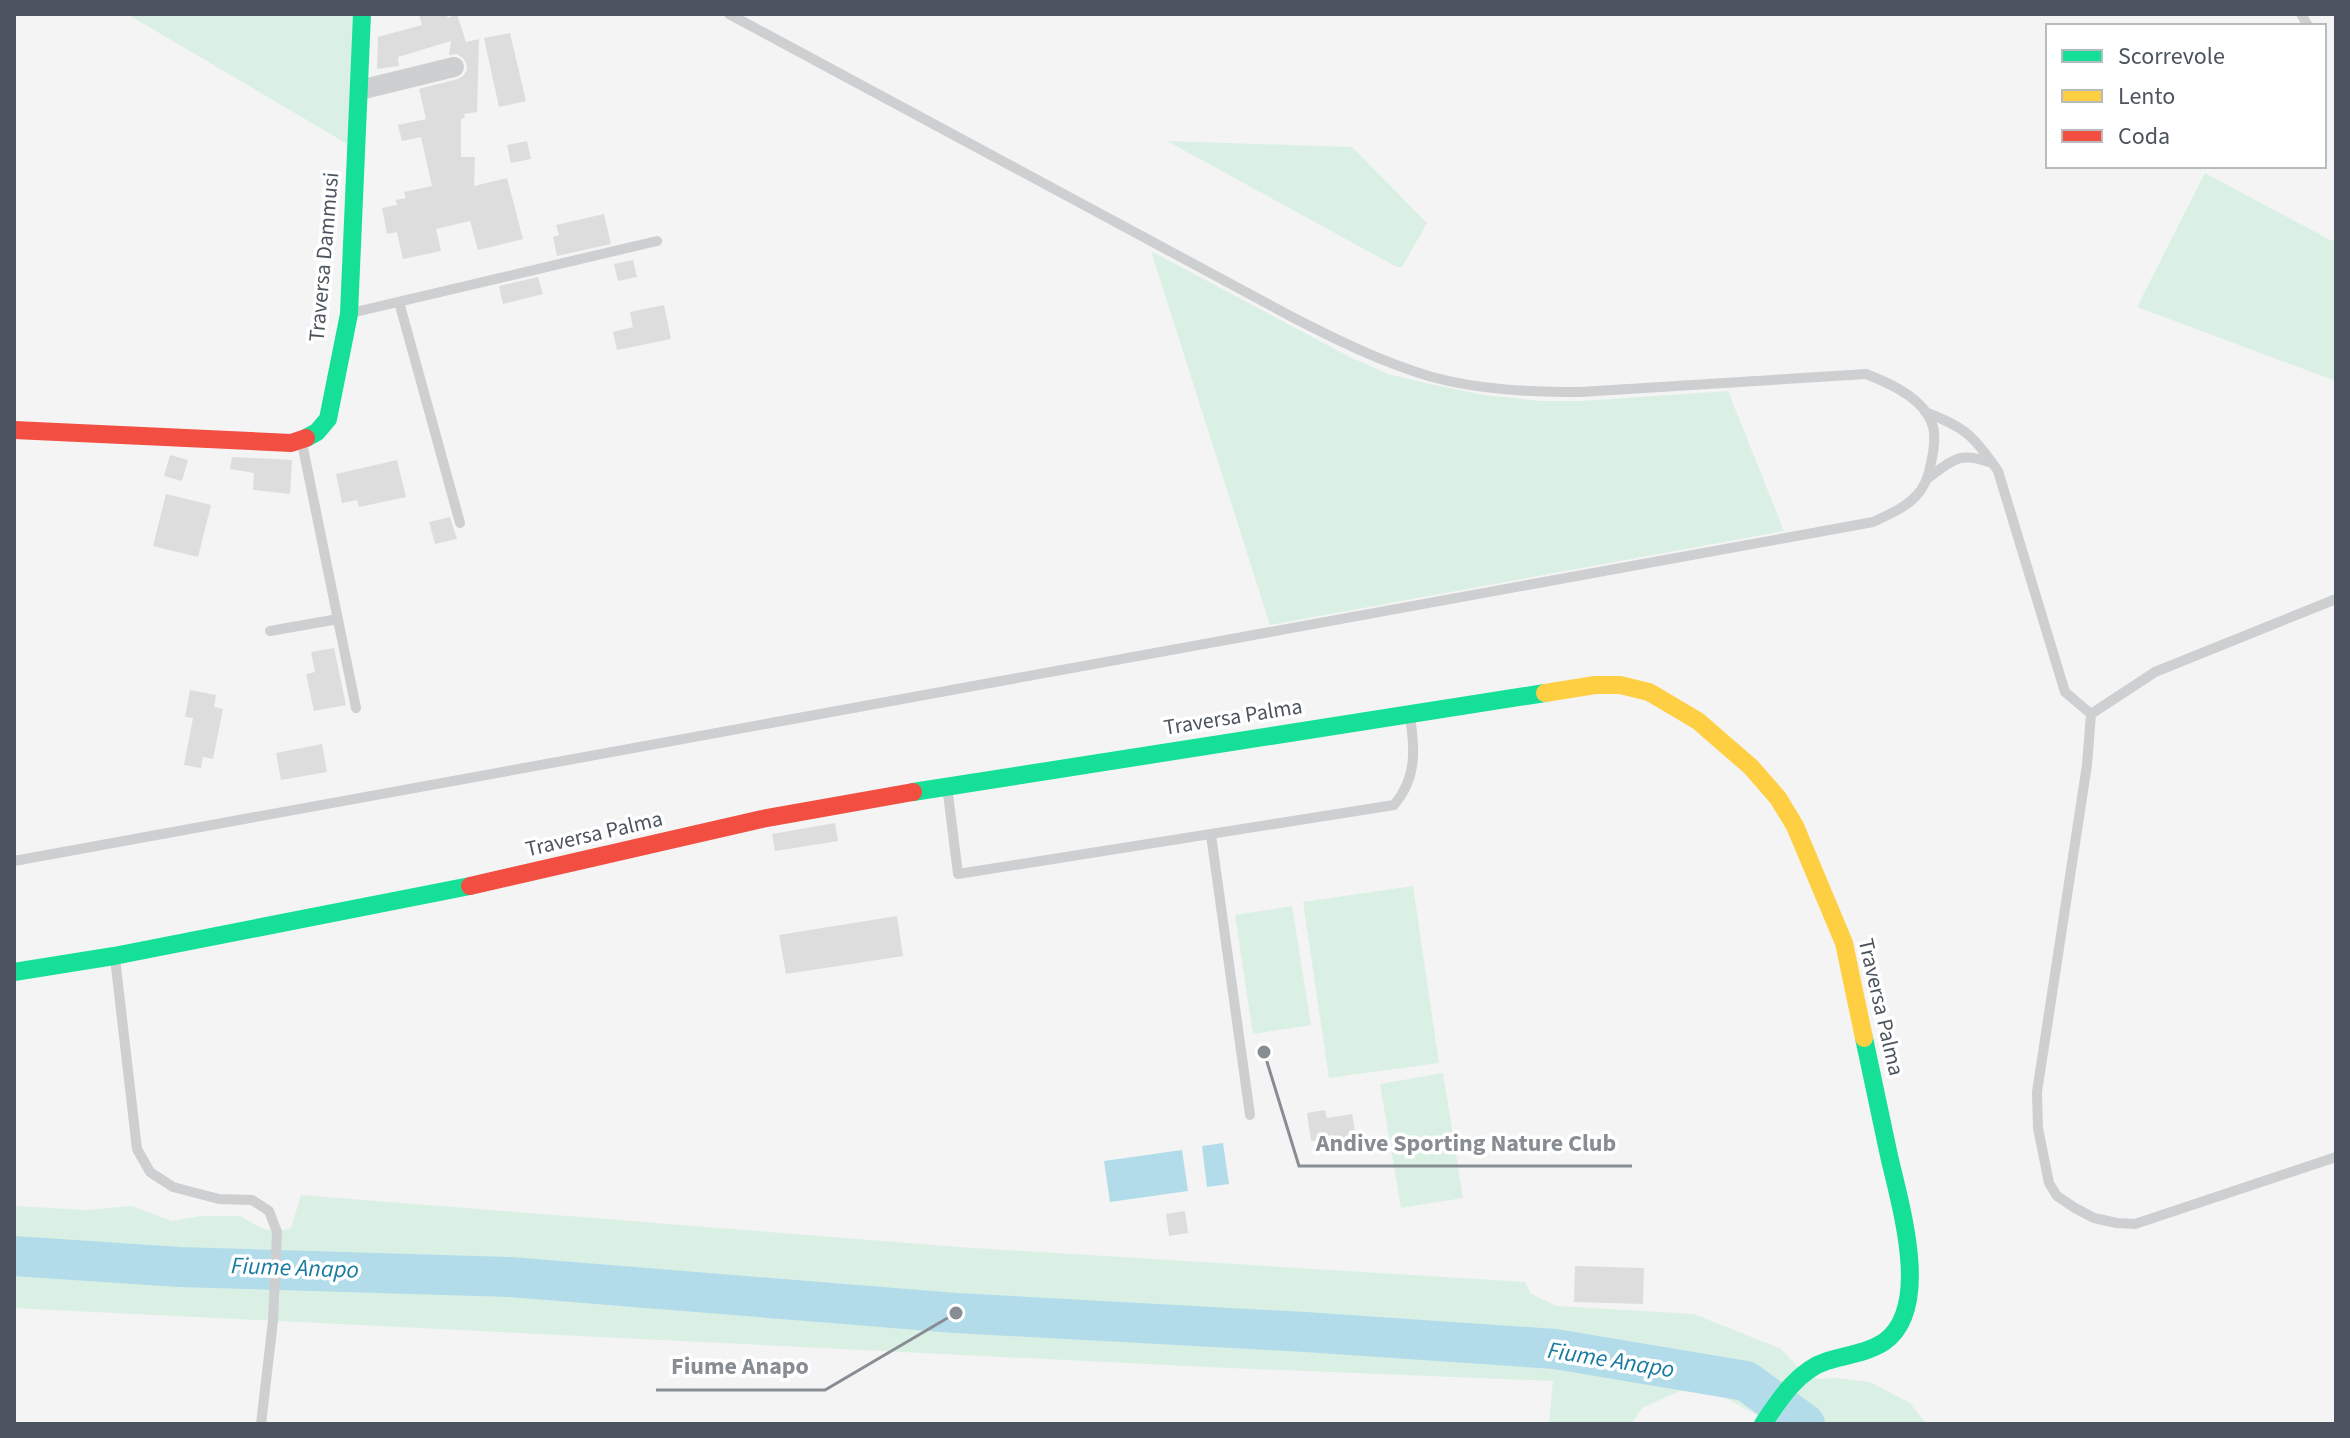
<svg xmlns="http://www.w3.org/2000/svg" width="2350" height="1438" font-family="'Source Sans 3',sans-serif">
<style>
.green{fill:#dbf0e4}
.water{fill:#b3dceb}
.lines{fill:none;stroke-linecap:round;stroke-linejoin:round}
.river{stroke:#b3dceb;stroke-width:40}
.building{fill:#ddddde}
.lane{stroke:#cecfd1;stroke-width:10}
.street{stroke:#cecfd1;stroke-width:20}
.fast{stroke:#16e098;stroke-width:18}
.slow{stroke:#ffcf43;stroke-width:18}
.jam{stroke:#f24e42;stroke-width:18}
.labels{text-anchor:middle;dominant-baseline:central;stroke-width:7;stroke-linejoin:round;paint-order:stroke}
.street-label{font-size:22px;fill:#4c555f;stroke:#fff}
.water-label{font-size:24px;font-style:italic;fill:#187b9f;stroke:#fff}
.leader{fill:none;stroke:#878d93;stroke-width:3}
.callout-dot{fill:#878d93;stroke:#fff;stroke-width:3}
.callout-label{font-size:24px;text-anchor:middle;font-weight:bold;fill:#878d93;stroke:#fff;stroke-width:7;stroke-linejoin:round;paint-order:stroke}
</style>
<rect width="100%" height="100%" fill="#f4f4f4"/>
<path class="green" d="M127 14H353L349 145Z
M1167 141 1352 147 1427 223 1402 267H1397Z
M2205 173 2332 241 2336 238V381L2137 307Z
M1151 251 1350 357 1388 374 1430 384 1484 395 1540 401H1581L1728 391 1784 531 1270 625Z
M1413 886 1439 1063 1329 1078 1303 902Z
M1292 906 1311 1025 1253 1034 1235 915Z
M1443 1073 1463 1198 1401 1208 1380 1084Z
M301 1195 959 1247 1525 1282 1531 1294 1557 1306 1694 1314 1781 1349 1796 1365 1817 1379 1837 1378 1870 1382 1910 1403 1926 1424H1773L1713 1391H1680L1642 1408 1631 1424H1549L1553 1381 1207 1367 14 1308V1206L87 1210 132 1206 172 1221 201 1216H240L261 1228 277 1232 291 1228Z"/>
<path class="water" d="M1223 1143 1229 1184 1207 1187 1202 1146Z
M1182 1150 1188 1191 1110 1202 1104 1161Z"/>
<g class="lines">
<path class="river" d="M14 1256 179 1267 510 1277 956 1313 1305 1332 1555 1349 1746 1381 1805 1424"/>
</g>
<path class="building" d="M419 14H446L448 18 457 14 466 42 479 39 477 112 464 114 465 118 461 119V157H475L474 186 507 178 523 239 478 250 470 221 436 229 441 251 403 259 397 232 387 234 382 208 397 205 396 200 406 198 404 192 432 186 421 137 402 141 398 125 426 119 419 89 458 79 463 76 467 70 466 63 463 58 457 54 449 55 451 41 398 57 399 66 377 69 378 37 422 25Z
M510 33 526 101 499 107 484 38Z
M527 141 531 159 511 163 507 145Z
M604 214 611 244 557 256 553 237 559 235 556 225Z
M633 260 637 277 618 281 614 264Z
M538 277 543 294 503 304 499 286Z
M664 305 671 339 617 350 613 332 633 327 630 312Z
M170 455 188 460 182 481 164 476Z
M232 457 292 460 290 494 253 490 254 473 230 469Z
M397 460 406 497 359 507 357 500 342 503 336 474Z
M166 494 211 505 198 557 153 546Z
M450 517 457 539 435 544 429 522Z
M334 648 346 705 314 711 306 674 315 672 311 652Z
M190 690 216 695 214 707 223 709 213 759 203 757 201 768 184 765 193 718 185 717Z
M322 744 327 772 281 780 276 753Z
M835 823 838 841 775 851 772 834Z
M897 916 903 956 786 974 779 935Z
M1325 1110 1327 1118 1352 1114 1357 1142 1336 1145 1335 1138 1311 1141 1307 1113Z
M1185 1211 1188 1233 1169 1236 1166 1214Z
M1575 1266 1644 1268 1643 1304 1574 1302Z"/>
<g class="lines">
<path class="lane" d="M2301 14 2308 26
M399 302 460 523
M351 313 657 241
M1925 412C1965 427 1974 436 1998 471L2065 692 2091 714 2155 672 2336 599
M302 443 356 708
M1928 478C1954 459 1959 451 1992 463
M270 631 338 619
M2091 714 2087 765 2037 1092 2038 1128 2049 1183 2057 1196 2075 1208 2094 1218 2117 1223 2135 1224 2336 1157
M947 786 958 874 1394 805C1417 778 1415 749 1410 716
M1211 835 1250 1115
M14 861 1873 522C1888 515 1905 508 1916 496 1925 487 1929 475 1931 463 1933 454 1935 442 1934 432 1930 401 1892 384 1866 374L1580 392C1531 392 1480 390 1432 377 1384 363 1339 341 1294 318L729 14
M115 958 137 1149 150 1172 173 1187 219 1199 252 1200 269 1211 277 1232 273 1321 261 1424"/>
<path class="street" d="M360 90 454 67"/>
<path class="fast" d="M306 438 317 432 328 419 349 314 362 14
M913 792 1545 693
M14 972 114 956 470 886
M1763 1424C1779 1400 1798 1370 1827 1361 1846 1355 1867 1353 1884 1342 1934 1307 1898 1199 1888 1151 1880 1113 1872 1075 1864 1038"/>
<path class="slow" d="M1545 693 1595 685H1620L1649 692 1698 721 1751 767 1778 798 1795 826 1844 943 1864 1038"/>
<path class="jam" d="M14 430 291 443 306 438
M470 886 762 819 913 792"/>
</g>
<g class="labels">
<g class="street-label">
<text transform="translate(324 257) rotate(-85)">Traversa Dammusi</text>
<text transform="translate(1233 717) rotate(-9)">Traversa Palma</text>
<text transform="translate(594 834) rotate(-13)">Traversa Palma</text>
<text transform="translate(1881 1007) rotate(77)">Traversa Palma</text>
</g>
<g class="water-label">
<text transform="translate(295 1268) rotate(2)">Fiume Anapo</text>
<text transform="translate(1611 1360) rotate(9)">Fiume Anapo</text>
</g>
</g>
<path class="leader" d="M1264 1052L1299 1166H1632M956 1313L825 1390H656"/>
<g class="callout-dot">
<circle cx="1264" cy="1052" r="8"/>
<circle cx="956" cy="1313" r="8"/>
</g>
<g class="callout-label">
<text x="1466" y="1151">Andive Sporting Nature Club</text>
<text x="740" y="1374">Fiume Anapo</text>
</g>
<rect width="2350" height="1438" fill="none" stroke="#4c555f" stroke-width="32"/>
<rect x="2046" y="24" width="280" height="144" fill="#ffffff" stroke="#b7bbbf" stroke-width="2"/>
<rect x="2062" y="50" width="40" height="12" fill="#16e098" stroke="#b7bbbf" stroke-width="2"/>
<text x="2118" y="64" font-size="24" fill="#4c555f">Scorrevole</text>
<rect x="2062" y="90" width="40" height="12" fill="#ffcf43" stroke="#b7bbbf" stroke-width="2"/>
<text x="2118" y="104" font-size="24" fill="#4c555f">Lento</text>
<rect x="2062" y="130" width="40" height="12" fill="#f24e42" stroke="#b7bbbf" stroke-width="2"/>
<text x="2118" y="144" font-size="24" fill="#4c555f">Coda</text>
</svg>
